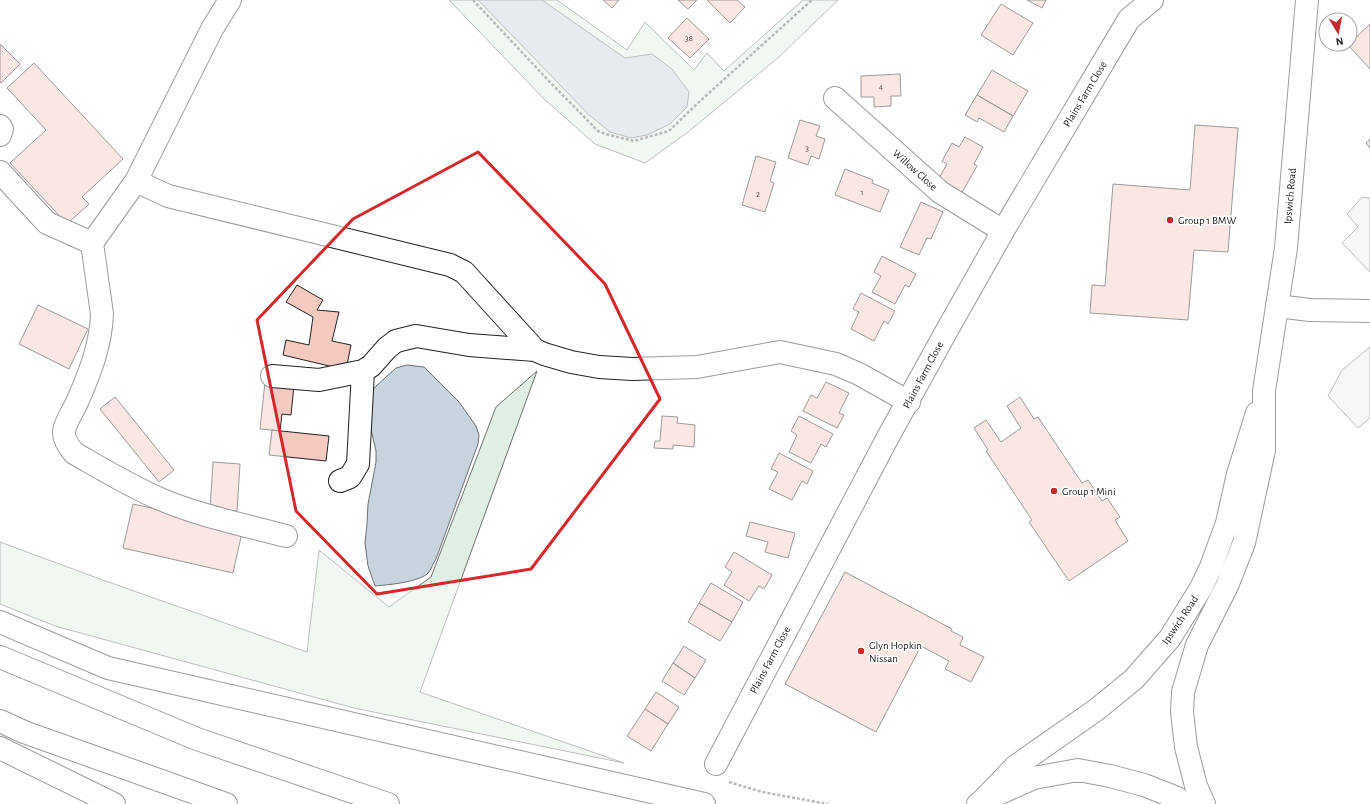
<svg xmlns="http://www.w3.org/2000/svg" width="1370" height="804" font-family="'Alegreya Sans',sans-serif">
<style>
.green{fill:#e0efe3;stroke:#6f6f6f}
.parking{fill:#ededed;stroke:#6f6f6f}
.water{fill:#c7d3dd;stroke:#6f6f6f}
.building{fill:#f3c9c0;stroke:#222}
.lines{fill:none;stroke-linecap:round;stroke-linejoin:round}
.minor-casing{stroke:#222;stroke-width:24}
.major-casing{stroke:#222;stroke-width:24}
.highway-casing{stroke:#222;stroke-width:24}
.path{stroke:#646464;stroke-width:2.5;stroke-dasharray:3 2;stroke-linecap:butt}
.minor{stroke:#fff;stroke-width:22}
.major{stroke:#fff;stroke-width:22}
.highway{stroke:#fff;stroke-width:22}
.marked{fill:none;stroke:#d62828;stroke-width:3;stroke-linejoin:round}
.poi-dot{fill:#c62828;stroke:#fff;stroke-width:1.5}
.labels{text-anchor:middle;dominant-baseline:central;stroke-width:3;stroke-linejoin:round;paint-order:stroke}
.number-label{font-size:9px;fill:#564c4a}
.street-label{font-size:11px;fill:#222;stroke:#fff}
.poi-label{font-size:11px;fill:#222;stroke:#fff;text-anchor:start}
</style>
<rect width="100%" height="100%" fill="#fff"/>
<path class="green" d="M449 0H557L627 50 645 22 694 70 707 53 724 71 803 0H838L779 57 688 132 645 163 595 144 545 100Z
M537 371 420 692 624 763 354 708 55 626 0 604V542L100 579 307 652 319 550 389 607 431 577 496 407Z"/>
<path class="parking" d="M1362 197 1370 198V272L1342 243 1358 227 1347 214Z
M1370 347V418L1358 428 1328 396 1342 370Z"/>
<path class="water" d="M478 0H542L625 58 652 54 672 69 689 92 687 107 670 124 647 135 631 138 610 132 589 115Z
M407 365 424 367 459 402 476 426 479 435 478 444 436 559C433 563 431 570 428 573 420 582 387 585 375 586L368 566 365 543 367 524 368 504 376 462V451L367 412 369 396 376 386 396 368Z"/>
<path class="building" d="M603 0H619L612 8Z
M678 0H697L688 9Z
M707 0H737L745 7 730 23Z
M1027 0H1046L1042 8Z
M1001 4 1033 23 1013 55 981 35Z
M687 18 709 39 690 58 668 38Z
M1370 24V69L1348 45Z
M0 44 20 64 1 83 0 82Z
M34 63 123 159 82 197 89 204 67 224 10 163 46 130 7 88Z
M992 70 1028 91 1013 116 977 95Z
M900 74 901 96H891V106L874 107V97H861V76Z
M977 95 1013 116 1004 132 979 118 977 122 965 115Z
M800 120 820 126 816 136 825 139 819 159 811 156 808 165 788 158Z
M1195 125 1238 128 1228 252 1194 250 1188 320 1090 313 1092 285 1105 286 1113 184 1190 190Z
M965 137 983 147 974 164 977 166 961 194 938 180 947 164 942 161 952 143 959 147Z
M1370 139V148L1366 143Z
M756 156 776 162 770 181 774 183 765 212 742 205Z
M845 169 873 180 872 183 889 190 880 212 835 195Z
M921 202 943 212 931 239 927 238 919 255 900 247Z
M882 256 916 274 909 287 905 285 895 304 872 292 881 276 874 272Z
M297 285 323 300 317 310 339 312 332 341 351 345 346 370 283 355 286 340 309 345 313 317 286 302Z
M861 293 895 311 888 324 884 321 874 341 851 329 859 312 853 309Z
M38 305 88 329 69 369 19 344Z
M265 382 294 385 291 415 282 414 280 431 260 429Z
M826 382 849 393 839 413 844 415 837 428 803 411 811 395 817 398Z
M115 397 174 470 159 482 100 409Z
M1020 397 1034 419 1038 417 1082 483 1088 480 1102 501 1107 498 1120 517 1115 520 1128 541 1069 581 1029 522 1032 520 986 451 988 450 974 428 986 420 1001 442 1021 428 1007 406Z
M662 416 678 417 677 423 695 425 694 447 673 445V449L654 448 655 441H660Z
M799 416 833 434 826 447 821 444 811 463 789 452 797 435 791 431Z
M272 430 329 436 326 461 269 455Z
M779 453 813 471 807 484 802 481 792 500 769 489 778 472 771 469Z
M213 462 240 464 237 511 210 509Z
M133 504 243 528 233 573 123 548Z
M750 522 795 533 788 558 765 552 768 542 746 536Z
M734 552 772 575 764 589 759 586 749 601 724 585 732 572 725 567Z
M845 572 952 629 951 631 963 637 960 645 984 657 971 682 945 669 949 661 921 646 876 732 785 684Z
M711 583 743 602 732 622 699 603Z
M699 603 732 622 720 641 688 622Z
M684 646 706 660 695 678 673 663Z
M673 663 695 678 684 695 662 681Z
M656 692 679 707 668 724 645 709Z
M645 709 668 724 651 751 627 736Z"/>
<g class="lines">
<defs>
<path id="minor" d="M835 98 940 192 1003 231
M0 126 2 129 0 135
M0 172 47 223 92 243 136 181 212 29 230 0
M136 181 168 196 450 265 464 272 535 350 544 354 571 362 599 367 632 369 697 367 780 352 836 364 859 374 909 402
M92 243 102 314C101 344 90 373 78 400 74 410 66 420 64 431 63 439 69 447 74 453 102 469 130 486 160 499 200 516 245 525 286 536
M1277 306 1310 310 1370 311
M272 376 319 380 363 371 371 366 387 348 396 341 416 336 469 345 535 350
M340 481 350 477 358 464 363 371
M716 764 888 437 946 332 1003 231 1129 19 1152 0"/>
<path id="major" d="M982 801 1016 766 1096 710 1134 679 1170 638 1201 588 1211 567 1227 523 1238 474 1257 413
M1204 804 1196 786 1186 747 1182 712 1183 692 1197 645 1227 586 1244 543 1264 450V391L1286 248 1307 0"/>
<path id="highway" d="M0 622 108 668 704 804
M0 657 197 739 388 804
M0 721 24 732 226 804
M0 748 114 804
M978 804 982 801 1034 778 1078 770 1110 776 1144 785 1177 798 1185 804"/>
</defs>
<use href="#minor" class="minor-casing"/>
<use href="#major" class="major-casing"/>
<use href="#highway" class="highway-casing"/>
<path class="path" d="M473 0 546 78 598 131 605 134 634 141 669 131 700 101 812 0
M729 782 762 792 828 804"/>
<use href="#minor" class="minor"/>
<use href="#major" class="major"/>
<use href="#highway" class="highway"/>
</g>
<path d="M0 0H1370V804H0ZM478 152 605 284 660 399 531 569 377 594 296 511 257 320 353 219Z" fill="#fff" fill-opacity=".55" fill-rule="evenodd"/>
<path class="marked" d="M478 152 605 284 660 399 531 569 377 594 296 511 257 320 353 219Z"/>
<g class="poi-dot">
<circle cx="1170" cy="220" r="4"/>
<circle cx="1054" cy="491" r="4"/>
<circle cx="861" cy="651" r="4"/>
</g>
<g class="labels">
<g class="number-label">
<text x="689" y="38">38</text>
<text x="881" y="86">4</text>
<text x="807" y="148">3</text>
<text x="862" y="192">1</text>
<text x="758" y="194">2</text>
</g>
<g class="street-label">
<text transform="translate(1085 94) rotate(-59)">Plains Farm Close</text>
<text transform="translate(915 170) rotate(42)">Willow Close</text>
<text transform="translate(1290 196) rotate(-85)">Ipswich Road</text>
<text transform="translate(923 375) rotate(-62)">Plains Farm Close</text>
<text transform="translate(1180 620) rotate(-56)">Ipswich Road</text>
<text transform="translate(770 660) rotate(-62)">Plains Farm Close</text>
</g>
<g class="poi-label">
<text x="1178" y="220">Group 1 BMW</text>
<text x="1062" y="491">Group 1 Mini</text>
<text x="869" y="645">Glyn Hopkin<tspan x="869" dy="13">Nissan</tspan></text>
</g>
</g>
<g transform="translate(1338 32) rotate(170)"><circle r="19" fill="#ffffff" stroke="#a7a7a7"/>
<path d="M0-3L7 15L0 10L-7 15Z" fill="#c62828"/>
<text y="-6" font-size="11" font-weight="bold" text-anchor="middle" fill="#222222">N</text>
</g>
</svg>
